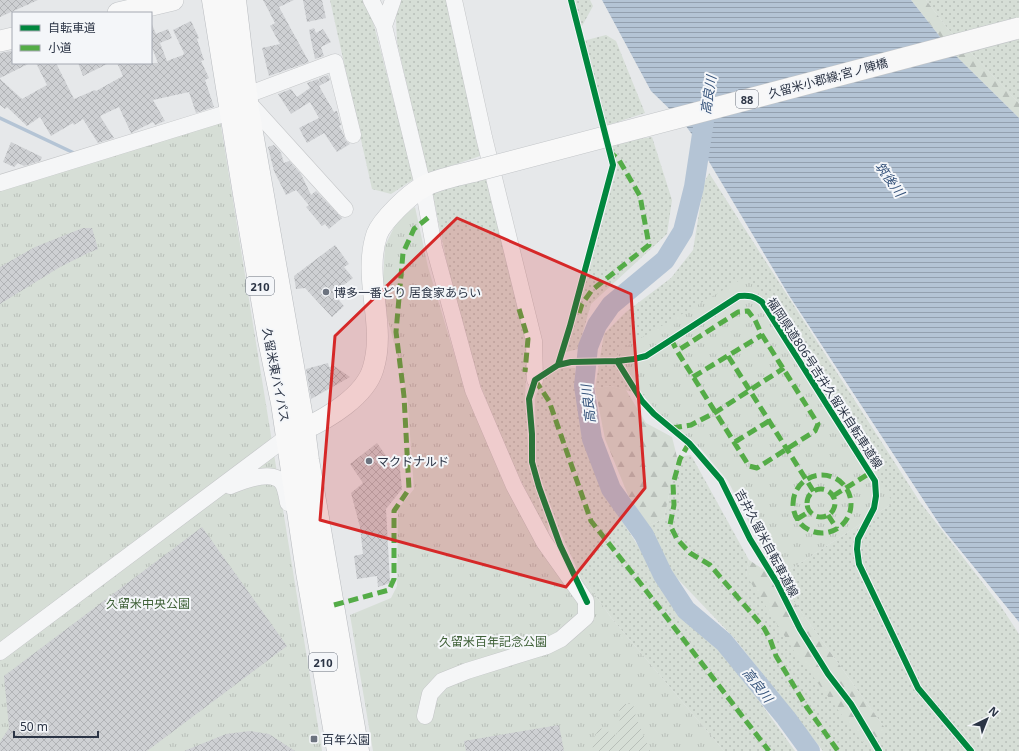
<svg xmlns="http://www.w3.org/2000/svg" width="1019" height="751" font-family="'Noto Sans','Noto Sans JP',sans-serif">
<style>
.grass{fill:url(#grass-dots)}
.forest{fill:url(#forest-firs)}
.park{fill:url(#park-tufts)}
.garden{fill:url(#garden-furrows)}
.water{fill:url(#water-rules)}
.lines{fill:none;stroke-linecap:round;stroke-linejoin:round}
.stream{stroke:#b4c4d5;stroke-width:3.5}
.river{stroke:#b4c4d5;stroke-width:20}
.building{fill:url(#building-cross-hatch)}
.minor-casing{stroke:#c4c6c8;stroke-width:17}
.major-casing{stroke:#c2c5c8;stroke-width:22}
.highway-casing{stroke:#b8bbbf;stroke-width:23}
.minor{stroke:#f5f6f7;stroke-width:16}
.major{stroke:#f8f8f8;stroke-width:21}
.highway{stroke:#f8f8f8;stroke-width:22}
.major-bridge-casing{stroke:#c2c5c8;stroke-width:22;stroke-linecap:butt}
.major-bridge{stroke:#f8f8f8;stroke-width:21}
.quiet{stroke:#54ac47;stroke-width:5;stroke-dasharray:10 5;stroke-linecap:butt}
.cycleway-casing{stroke:#f4f6f9;stroke-width:8}
.cycleway{stroke:#00873e;stroke-width:6}
.marked{fill:#d62828;fill-opacity:0.2;stroke:#d62828;stroke-width:3;stroke-linejoin:round}
.poi-dot{fill:#6c737f;stroke:#f4f6f9;stroke-width:1.5}
.labels{text-anchor:middle;dominant-baseline:central;stroke-width:4;stroke-linejoin:round;paint-order:stroke}
.shield{fill:#f4f6f9;stroke:#676e7b;stroke-width:1}
.shield-label{font-size:11px;font-weight:bold;fill:#2b3445}
.street-label{font-size:12px;fill:#2b3445;stroke:#f4f6f9}
.poi-label{font-size:12px;fill:#2b3445;stroke:#f4f6f9;text-anchor:start}
.park-label{font-size:12px;fill:#3f6138;stroke:#f4f6f9}
.water-label{font-size:13px;font-style:italic;fill:#34527a;stroke:#f4f6f9}
</style>
<defs>
<pattern id="grass-dots" width="8" height="8" patternUnits="userSpaceOnUse"><rect width="8" height="8" fill="#d6ded6"/><path d="M2 2h.1M6 6h.1" fill="none" stroke="#b8bfb9" stroke-width="1.8" stroke-linecap="round"/></pattern>
<pattern id="forest-firs" width="22" height="20" patternUnits="userSpaceOnUse"><rect width="22" height="20" fill="#d6ded6"/><path d="M5 1l3.5 6h-7zM16 11l3.5 6h-7z" fill="#b8bfb9"/></pattern>
<pattern id="park-tufts" width="24" height="20" patternUnits="userSpaceOnUse"><rect width="24" height="20" fill="#d6ded6"/><path d="M3 7l-1-3M5 7V3M7 7l1-3M15 17l-1-3M17 17v-4M19 17l1-3" fill="none" stroke="#b8bfb9"/></pattern>
<pattern id="garden-furrows" width="10" height="10" patternUnits="userSpaceOnUse"><rect width="10" height="10" fill="#d6ded6"/><path d="M-1 1l2-2M0 10L10 0M9 11l2-2" fill="none" stroke="#b8bfb9"/></pattern>
<pattern id="water-rules" width="6" height="5" patternUnits="userSpaceOnUse"><rect width="6" height="5" fill="#b4c4d5"/><path d="M0 2.5h6" fill="none" stroke="#93a0af"/></pattern>
<pattern id="building-cross-hatch" width="8" height="8" patternUnits="userSpaceOnUse"><rect width="8" height="8" fill="#ced0d3"/><path d="M0 0l8 8M0 8l8-8" fill="none" stroke="#b1b3b6"/></pattern>
</defs>
<rect width="100%" height="100%" fill="#e6e8ea"/>
<path class="grass" d="M330 0H365L370 10 414 179 391 194 372 189Z
M395 0H447L483 155 427 174 397 42Z
M573 0H590L593 6 581 28Z
M926 0H1019V103L948 29Z
M606 35 616 41 645 113 605 126 583 41Z
M652 137 672 200 667 234 591 304 578 349 566 352 617 168 611 143Z
M709 173 920 502 1000 605 1019 634V751H823L735 639 674 575 649 526 664 518 677 457 691 455 749 560 746 575 884 727 777 578 893 503 617 352 643 395 611 386 595 388 604 334 626 312 671 278 693 250 704 183Z
M488 177 531 342 526 379 525 394 529 460 549 525 548 535 505 448 482 389 458 317 432 190Z
M559 367 575 368 581 432 615 510 683 616 722 649 795 751H724L613 620 579 573 560 531 536 466 535 398 542 381Z"/>
<path class="forest" d="M911 0H926L948 29 1019 103V118L952 52Z
M611 386 626 390 646 423 672 437 677 457 664 518 649 526 628 495 605 439 595 388Z
M749 560 777 578 884 727 880 741 862 742 794 651 746 575Z"/>
<path class="park" d="M220 120 322 751H0V188Z
M415 207 428 267 459 370 508 490 579 573 613 620 724 751H373L350 615 391 598 397 586 398 509 414 489 407 394 382 297 385 246 398 219Z
M747 276 874 470 893 503 777 578 728 481 700 448 656 411 643 395 617 352Z"/>
<path class="garden" d="M619 704H633L636 717 650 751H593C592 743 595 734 600 728L616 735 620 729Z"/>
<path class="water" d="M602 0H911L952 52 1019 118V622L942 528 790 297 696 140 683 122 651 91Z"/>
<g class="lines">
<path class="stream" d="M0 118 74 153"/>
<path class="river" d="M704 121 694 187 683 231 665 260 611 305 597 325 588 347 584 386 592 439 611 489 644 535 663 575 686 610 724 642 786 718 810 751"/>
</g>
<path class="building" d="M0 0H38L0 17Z
M263 0H294L279 7 309 62 269 76 262 48 280 44 270 26 275 23Z
M303 0H322L326 18 307 22Z
M191 21 199 38 197 39 204 60 201 61 209 78 205 80 214 107 196 113 189 92 153 100 165 121 155 125 153 122 131 133 119 107 100 116 114 138 98 143 83 119 74 125 73 123 51 136 40 117 27 126 7 107 5 109 0 105V79L22 99 47 85 36 63H56L74 99 95 90 96 91 123 76 117 63H158L151 45V22L156 34 168 29 172 38 160 43 167 61 183 55 184 53 173 30Z
M314 28 316 33 323 29 331 42 321 47 324 56 315 59 309 30Z
M11 51 13 54V63H30L0 78V53Z
M78 63H109L83 76Z
M328 75 330 80 319 86 334 112 337 111 341 125 339 126 342 131 346 141 350 144 337 152 324 133 307 143 299 128 319 118 310 102 291 114 278 94 291 89 297 97 310 88 307 83 318 79 320 83 319 78Z
M11 142 42 157 40 161 24 166 18 163 14 167 3 162Z
M274 145 281 153 284 163 289 161 301 174 311 195 316 191 342 218 329 229 325 224 322 226 306 207 309 205 296 190 286 195 274 171 268 147Z
M83 228H92L98 249 88 253 60 267 0 304V267L35 247Z
M335 245 349 264 344 267 353 278 333 293 344 306 332 317 305 288 296 289 294 276Z
M328 363 329 367 334 366 350 377 311 399 306 369Z
M377 443 389 460H399L402 489 386 509 390 583 378 587 377 576 357 579 354 556 363 554 360 527 351 493 363 483 350 464Z
M202 527 287 646 147 751H0V742L9 728 4 676Z
M559 725 564 751H466L464 741Z
M250 731 269 734 295 751H184L226 734Z"/>
<g class="lines">
<defs>
<path id="minor" d="M371 0 384 26 423 186 434 247 473 390 514 486 544 542 586 601V617L561 639 547 646 467 671 442 681 430 694 425 716
M454 0 484 137 534 341 535 380
M384 26 393 0
M247 95 335 62 353 135
M248 98 249 103 345 209
M0 183 230 112
M230 486C243 481 274 468 283 484 286 490 287 498 288 503
M0 652 287 437 296 433"/>
<path id="major" d="M118 13 173 0
M0 41 13 38
M304 429C328 418 365 396 373 369 387 325 362 278 377 234 381 224 390 215 397 208 405 200 414 192 423 187 436 179 460 175 475 171"/>
<path id="highway" d="M213 0 244 194 269 340 282 403 307 572 338 751
M235 0 248 110 304 429 308 460 358 751"/>
</defs>
<use href="#minor" class="minor-casing"/>
<use href="#major" class="major-casing"/>
<use href="#highway" class="highway-casing"/>
<use href="#minor" class="minor"/>
<use href="#major" class="major"/>
<use href="#highway" class="highway"/>
<defs>
<path id="major-bridge" d="M475 171 1019 28"/>
</defs>
<use href="#major-bridge" class="major-bridge-casing"/>
<use href="#major-bridge" class="major-bridge"/>
<path class="quiet" d="M519 309 528 339 525 372
M579 313 582 304 592 290 649 245 640 196 619 160 611 153
M671 339 677 351 749 466 757 468 815 431 818 424 762 335 755 320 748 311 738 312 677 351
M728 356 814 492
M693 377 762 335
M535 380 549 401 591 521 641 584 769 751
M672 428 691 425 716 412 784 368
M735 442 769 421
M689 443 680 459 673 484 674 505 670 525 677 539 690 553 710 565 764 628 770 639 776 656 806 706 838 751
M793 504a29 29 0 1 1 58 0a29 29 0 1 1-58 0Z
M807 503a14 14 0 1 1 28 0a14 14 0 1 1-28 0Z
M833 496 870 473
M828 515 837 529
M797 519 810 511
M334 605 389 590 394 579V511L409 489 404 396 396 332 403 253 414 229 429 217"/>
<defs>
<path id="cycleway" d="M617 361 642 401 654 414 689 443 721 480 750 539 777 583 800 629 828 674 851 704 879 751
M558 365 570 326 613 165 571 0
M587 602 560 545 539 487 532 462V434L529 399 535 380 558 365 571 362 617 361 634 359 646 356 739 296C749 295 754 296 762 302L875 481 876 496 874 508 858 539 857 549 859 564 918 688 971 751"/>
</defs>
<use href="#cycleway" class="cycleway-casing"/>
<use href="#cycleway" class="cycleway"/>
</g>
<path class="marked" d="M457 218 631 294 645 488 566 587 320 520 335 336Z"/>
<g class="poi-dot">
<circle cx="326" cy="292" r="4"/>
<circle cx="369" cy="461" r="4"/>
<rect x="310" y="735" width="8" height="8" rx="2"/>
</g>
<g class="labels">
<g class="shield">
<rect x="736" y="90" width="22" height="18" rx="3"/>
<rect x="246" y="277" width="28" height="18" rx="3"/>
<rect x="309" y="653" width="28" height="18" rx="3"/>
</g>
<g class="shield-label">
<text x="747" y="99">88</text>
<text x="260" y="286">210</text>
<text x="323" y="662">210</text>
</g>
<g class="street-label">
<text transform="translate(828 78) rotate(-15)">久留米小郡線;宮ノ陣橋</text>
<text transform="translate(276 375) rotate(79)">久留米東バイパス</text>
<text transform="translate(825 383) rotate(57)">福岡県道806号吉井久留米自転車道線</text>
<text transform="translate(767 543) rotate(62)">吉井久留米自転車道線</text>
</g>
<g class="poi-label">
<text x="334" y="292">博多一番どり 居食家あらい</text>
<text x="377" y="461">マクドナルド</text>
<text x="322" y="739">百年公園</text>
</g>
<g class="park-label">
<text x="148" y="603">久留米中央公園</text>
<text x="493" y="641">久留米百年記念公園</text>
</g>
<g class="water-label">
<text transform="translate(708 95) rotate(-81)">高良川</text>
<text transform="translate(890 179) rotate(54)">筑後川</text>
<text transform="translate(588 404) rotate(-97)">高良川</text>
<text transform="translate(758 685) rotate(52)">高良川</text>
</g>
</g>
<rect x="12" y="12" width="140" height="52" fill="#f4f6f9" stroke="#a4a8b1"/>
<rect x="20" y="25" width="20" height="6" fill="#00873e" stroke="#a4a8b1"/>
<text x="48" y="32" font-size="12" fill="#2b3445">自転車道</text>
<rect x="20" y="45" width="20" height="6" fill="#54ac47" stroke="#a4a8b1"/>
<text x="48" y="52" font-size="12" fill="#2b3445">小道</text>
<g transform="translate(987 719) rotate(43)" stroke="#f4f6f9" stroke-width="3" paint-order="stroke">
<path d="M0-3L7 15L0 10L-7 15Z" fill="#2b3445"/>
<text y="-6" font-size="11" font-weight="bold" text-anchor="middle" fill="#2b3445">N</text>
</g>
<path d="M14 731v6h84v-6" fill="none" stroke="#2b3445" stroke-width="2"/>
<text x="20" y="731" font-size="12" fill="#2b3445" stroke="#f4f6f9" stroke-width="3" paint-order="stroke">50 m</text>
</svg>
